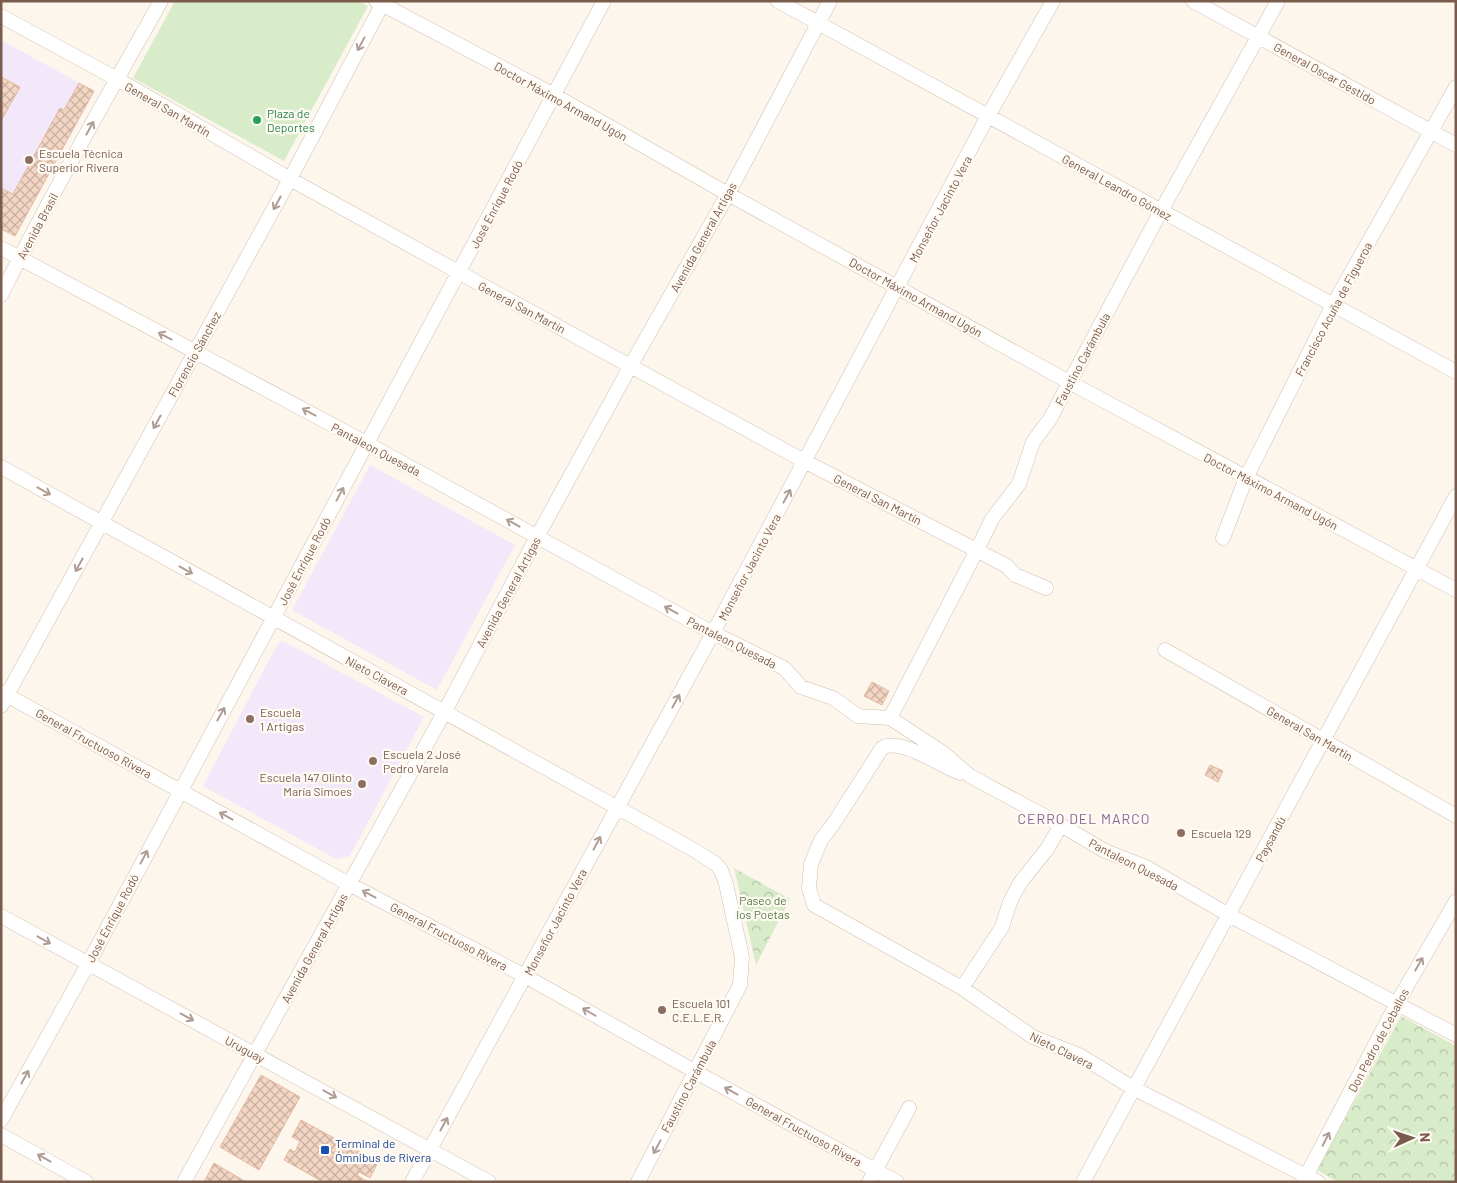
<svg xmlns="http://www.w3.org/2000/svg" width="1457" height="1183" font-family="Barlow,sans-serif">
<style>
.education{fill:#f3e8fa}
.park{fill:url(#park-crowns)}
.garden{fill:#d8ecc9}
.building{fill:url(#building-cross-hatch);stroke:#e6bba3}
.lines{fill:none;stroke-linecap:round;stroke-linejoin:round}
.street-casing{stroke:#d1beb0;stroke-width:15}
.street{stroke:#fff;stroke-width:14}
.oneway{stroke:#af9d94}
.leisure-dot{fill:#2e9e5b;stroke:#fffaf3;stroke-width:2}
.education-dot{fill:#8d6e63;stroke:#fffaf3;stroke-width:2}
.transit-dot{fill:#1a4fb4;stroke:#fffaf3;stroke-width:2}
.labels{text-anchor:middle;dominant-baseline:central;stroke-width:4.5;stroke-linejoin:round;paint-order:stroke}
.street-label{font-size:12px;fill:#7a5c4d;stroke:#fffaf3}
.leisure-label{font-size:12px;fill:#27864d;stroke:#fffaf3;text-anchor:start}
.education-label{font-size:12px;fill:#785e54;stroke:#fffaf3;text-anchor:start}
.park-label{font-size:12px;fill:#537a41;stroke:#fffaf3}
.transit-label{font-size:12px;fill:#164399;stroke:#fffaf3;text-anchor:start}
.neighbourhood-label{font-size:14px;letter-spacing:1px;fill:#846695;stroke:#fffaf3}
</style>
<defs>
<pattern id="park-crowns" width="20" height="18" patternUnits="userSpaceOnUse" patternTransform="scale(1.25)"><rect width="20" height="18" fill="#d8ecc9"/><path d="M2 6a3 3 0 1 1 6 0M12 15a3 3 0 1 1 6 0" fill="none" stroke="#b4c2a5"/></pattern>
<pattern id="building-cross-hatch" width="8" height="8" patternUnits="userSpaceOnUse" patternTransform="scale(1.25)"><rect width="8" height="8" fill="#f3d5c3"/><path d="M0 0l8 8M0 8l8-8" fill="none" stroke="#cab0a1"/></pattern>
</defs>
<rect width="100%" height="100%" fill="#fdf6ec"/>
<path class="education" d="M1 40 94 91 15 236 1 229Z
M370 465 515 545 437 690 292 610Z
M283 641 424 717 350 856 336 859 203 786 278 643Z"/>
<path class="park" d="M734 868 790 899 756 965Z
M1401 1016 1456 1046V1182H1338L1317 1170Z"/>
<path class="garden" d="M175 1H359L368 6 284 161 133 78Z"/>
<path class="building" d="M1 77 20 87 1 121Z
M79 83 94 91 15 236 1 229V188L13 194 60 108 64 110Z
M872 682 889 691 882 705 864 696Z
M1210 765 1223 771 1218 782 1205 775Z
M261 1075 300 1097 259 1170 220 1147Z
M301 1120 378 1162 370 1178 359 1172 357 1175 368 1182H350L346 1180 345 1182H323L284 1160 290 1149 295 1152 300 1141 292 1137Z
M214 1163 246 1182H204Z"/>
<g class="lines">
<defs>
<path id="street" d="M376 1 554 95 728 194 1069 382 1456 590
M778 1 1456 372
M1193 1 1456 145
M1 16 117 79 290 179 460 273 806 462 1007 566 1015 575 1046 588
M1 248 368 444 713 633 784 668 801 687 833 698 858 716 890 718 942 752 970 776 1061 825 1105 851 1146 867 1229 915 1456 1035
M1 295C51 195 106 98 161 1
M1 467C231 596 463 722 694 850L716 864 721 870 726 884 742 957 740 985 638 1182
M1223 538 1246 478 1333 305 1456 87
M1165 650 1456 816
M1 692 349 884 525 976 696 1072 897 1182
M1 706 290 179 384 1
M890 718 977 550 992 519 1019 484 1033 442 1050 419 1161 211 1278 1
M960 773C941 766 900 737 882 748L834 823 821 840 811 864 809 888 814 905 962 988 1033 1037 1079 1055 1133 1088 1318 1182
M1 916 489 1182
M962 988 1002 927 1010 902 1020 883 1047 849 1061 825
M1 1120 88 964 604 1
M1 1135 86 1182
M184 1182 445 711 537 537 631 365 728 194 830 1
M412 1182 713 633 988 116 1053 1
M869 1182 909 1108
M1083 1182 1456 496
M1303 1182 1397 1003 1456 901"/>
</defs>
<use href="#street" class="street-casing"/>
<use href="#street" class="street"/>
</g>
<defs><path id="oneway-shaft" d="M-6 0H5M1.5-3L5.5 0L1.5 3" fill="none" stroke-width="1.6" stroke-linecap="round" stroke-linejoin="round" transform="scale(1.25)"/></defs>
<g class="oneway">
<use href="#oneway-shaft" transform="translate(361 44) rotate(118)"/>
<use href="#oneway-shaft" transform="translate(90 128) rotate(-61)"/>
<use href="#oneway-shaft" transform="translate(277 203) rotate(119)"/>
<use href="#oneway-shaft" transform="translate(165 336) rotate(-152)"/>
<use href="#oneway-shaft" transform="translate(309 412) rotate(-152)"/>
<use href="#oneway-shaft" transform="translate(157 422) rotate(119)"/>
<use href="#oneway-shaft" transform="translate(44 491) rotate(29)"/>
<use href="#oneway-shaft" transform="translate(340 494) rotate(-62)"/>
<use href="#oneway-shaft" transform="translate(787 496) rotate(-62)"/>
<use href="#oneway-shaft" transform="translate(513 523) rotate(-151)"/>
<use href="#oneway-shaft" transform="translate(79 565) rotate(119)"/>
<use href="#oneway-shaft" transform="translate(186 570) rotate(29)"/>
<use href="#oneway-shaft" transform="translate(671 610) rotate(-151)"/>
<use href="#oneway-shaft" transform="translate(676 701) rotate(-61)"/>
<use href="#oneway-shaft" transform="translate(221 714) rotate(-61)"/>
<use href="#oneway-shaft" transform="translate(226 816) rotate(-151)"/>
<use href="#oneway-shaft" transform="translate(597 843) rotate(-62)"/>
<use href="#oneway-shaft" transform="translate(144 857) rotate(-62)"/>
<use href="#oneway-shaft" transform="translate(369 894) rotate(-152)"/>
<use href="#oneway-shaft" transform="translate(44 940) rotate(29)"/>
<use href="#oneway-shaft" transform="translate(1419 964) rotate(-60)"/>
<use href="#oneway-shaft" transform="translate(589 1012) rotate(-150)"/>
<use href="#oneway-shaft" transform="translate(187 1017) rotate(28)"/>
<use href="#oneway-shaft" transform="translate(25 1077) rotate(-61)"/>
<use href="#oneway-shaft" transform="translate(731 1091) rotate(-151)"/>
<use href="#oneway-shaft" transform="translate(330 1094) rotate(29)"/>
<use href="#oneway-shaft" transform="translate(444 1124) rotate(-61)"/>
<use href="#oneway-shaft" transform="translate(1326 1139) rotate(-63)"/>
<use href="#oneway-shaft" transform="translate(657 1147) rotate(118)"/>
<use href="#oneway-shaft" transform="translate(44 1158) rotate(-151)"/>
</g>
<circle class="leisure-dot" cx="257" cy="120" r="5"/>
<g class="education-dot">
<circle cx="29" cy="160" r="5"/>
<circle cx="250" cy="719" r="5"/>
<circle cx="373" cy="761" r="5"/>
<circle cx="362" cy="784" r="5"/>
<circle cx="1181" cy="833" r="5"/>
<circle cx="662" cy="1010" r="5"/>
</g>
<rect class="transit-dot" x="320" y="1145" width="10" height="10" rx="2.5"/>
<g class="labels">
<g class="street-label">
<text transform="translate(1325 73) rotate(29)">General Oscar Gestido</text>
<text transform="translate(561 101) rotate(29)">Doctor Máximo Armand Ugón</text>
<text transform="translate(168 109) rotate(30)">General San Martín</text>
<text transform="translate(1117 187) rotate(29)">General Leandro Gómez</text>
<text transform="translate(496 204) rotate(-62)">José Enrique Rodó</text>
<text transform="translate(940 209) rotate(-62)">Monseñor Jacinto Vera</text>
<text transform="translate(37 226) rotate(-62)">Avenida Brasil</text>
<text transform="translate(703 237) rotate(-61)">Avenida General Artigas</text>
<text transform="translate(916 297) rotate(29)">Doctor Máximo Armand Ugón</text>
<text transform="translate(522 307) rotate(28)">General San Martín</text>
<text transform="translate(1333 309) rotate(-62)">Francisco Acuña de Figueroa</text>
<text transform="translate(194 354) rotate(-61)">Florencio Sánchez</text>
<text transform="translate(1082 359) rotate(-62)">Faustino Carámbula</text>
<text transform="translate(376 449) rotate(28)">Pantaleon Quesada</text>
<text transform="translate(1271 491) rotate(28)">Doctor Máximo Armand Ugón</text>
<text transform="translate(878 499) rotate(27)">General San Martín</text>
<text transform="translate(304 561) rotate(-62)">José Enrique Rodó</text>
<text transform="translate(749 567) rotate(-62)">Monseñor Jacinto Vera</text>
<text transform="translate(508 592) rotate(-62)">Avenida General Artigas</text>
<text transform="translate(732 642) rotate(27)">Pantaleon Quesada</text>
<text transform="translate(377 675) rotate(28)">Nieto Clavera</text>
<text transform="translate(1310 733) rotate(30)">General San Martín</text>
<text transform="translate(94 743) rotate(29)">General Fructuoso Rivera</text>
<text transform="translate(1270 839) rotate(-62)">Paysandú</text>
<text transform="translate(1134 864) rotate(27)">Pantaleon Quesada</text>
<text transform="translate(112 918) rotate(-62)">José Enrique Rodó</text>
<text transform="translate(555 922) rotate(-62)">Monseñor Jacinto Vera</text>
<text transform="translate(449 936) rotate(28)">General Fructuoso Rivera</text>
<text transform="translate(314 948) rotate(-61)">Avenida General Artigas</text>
<text transform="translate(1378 1040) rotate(-62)">Don Pedro de Ceballos</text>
<text transform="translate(245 1049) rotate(28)">Uruguay</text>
<text transform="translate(1062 1050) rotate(26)">Nieto Clavera</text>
<text transform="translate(688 1086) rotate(-62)">Faustino Carámbula</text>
<text transform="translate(804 1131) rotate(29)">General Fructuoso Rivera</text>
</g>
<g class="leisure-label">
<text x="267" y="113">Plaza de<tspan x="267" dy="14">Deportes</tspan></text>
</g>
<g class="education-label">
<text x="39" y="153">Escuela Técnica<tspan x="39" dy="14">Superior Rivera</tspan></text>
<text x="260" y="712">Escuela<tspan x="260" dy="14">1 Artigas</tspan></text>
<text x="383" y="754">Escuela 2 José<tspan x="383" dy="14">Pedro Varela</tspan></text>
<text x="352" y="777" text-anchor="end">Escuela 147 Olinto<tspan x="352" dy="14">María Simoes</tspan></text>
<text x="1191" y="833">Escuela 129</text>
<text x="672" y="1003">Escuela 101<tspan x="672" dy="14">C.E.L.E.R.</tspan></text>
</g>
<g class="park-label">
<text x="763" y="900">Paseo de<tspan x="763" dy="14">los Poetas</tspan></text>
</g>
<g class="transit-label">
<text x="335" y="1143">Terminal de<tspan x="335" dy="14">Ómnibus de Rivera</tspan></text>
</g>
<g class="neighbourhood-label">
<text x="1084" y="818">CERRO DEL MARCO</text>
</g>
</g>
<rect width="1457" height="1183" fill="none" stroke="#7a5c4d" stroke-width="5"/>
<g transform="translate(1412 1138) rotate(87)" stroke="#fffaf3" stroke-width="4" paint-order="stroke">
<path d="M0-4L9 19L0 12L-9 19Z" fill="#7a5c4d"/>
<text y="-8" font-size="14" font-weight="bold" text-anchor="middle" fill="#7a5c4d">N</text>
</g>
</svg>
